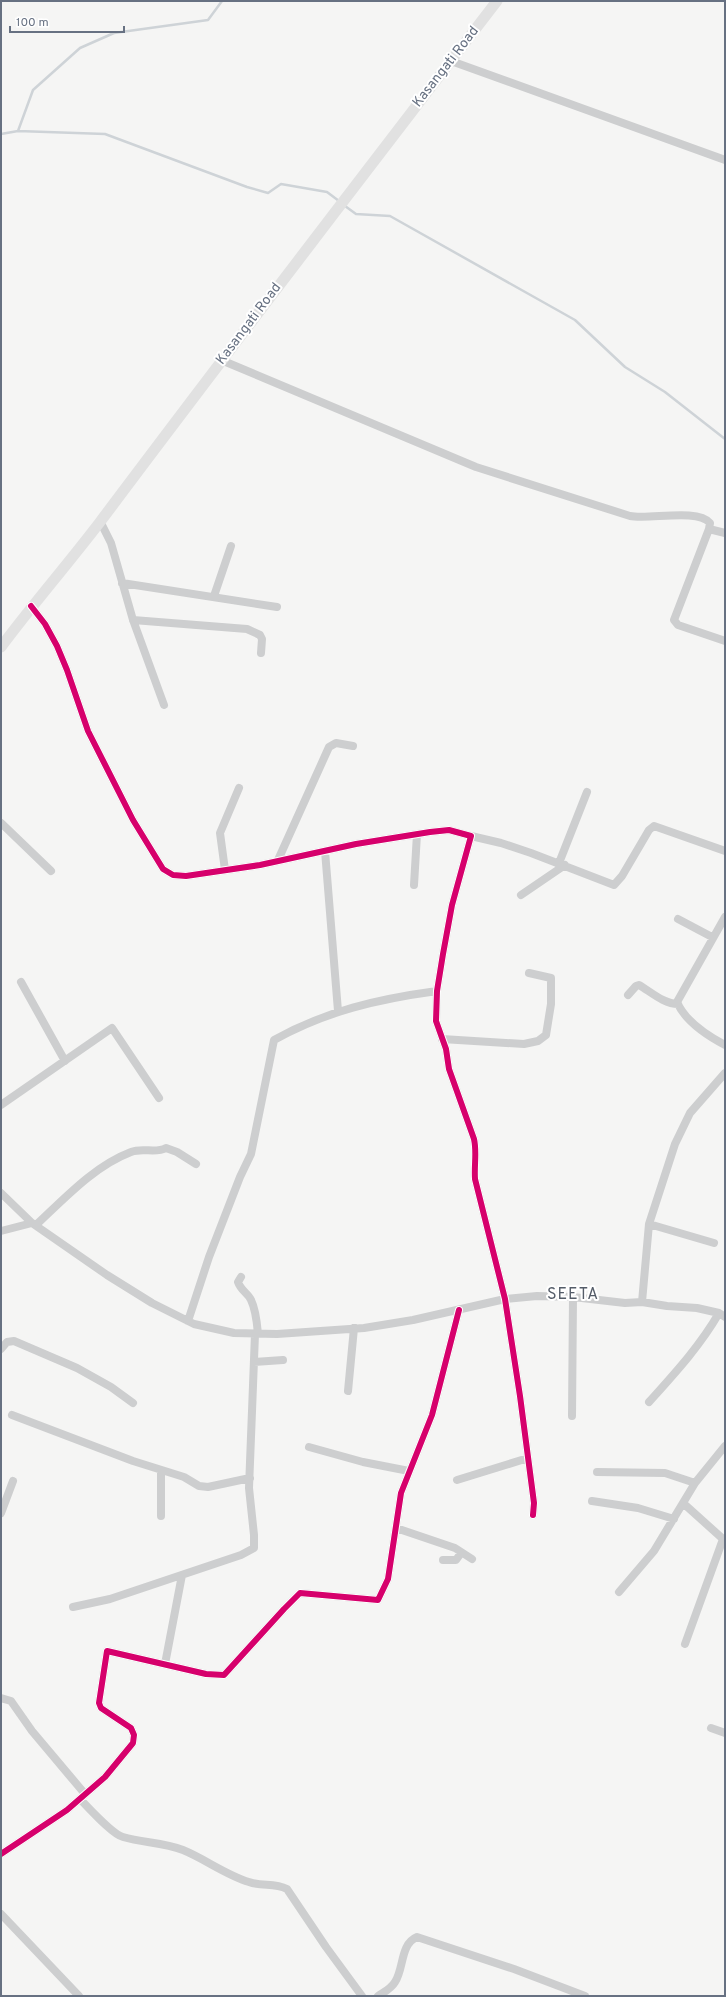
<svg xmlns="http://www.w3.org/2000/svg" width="726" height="1997" font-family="Overpass,sans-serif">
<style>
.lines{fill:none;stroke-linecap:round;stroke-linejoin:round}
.stream{stroke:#ced3d7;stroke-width:2.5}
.street{stroke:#cdcecf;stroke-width:8}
.secondary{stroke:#e1e1e1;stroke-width:11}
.cycleway-casing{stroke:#fff;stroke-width:8}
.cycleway{stroke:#d6006c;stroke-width:6}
.labels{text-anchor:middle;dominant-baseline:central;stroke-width:4;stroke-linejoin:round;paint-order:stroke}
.street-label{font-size:14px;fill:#677182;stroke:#fff}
.quarter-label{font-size:16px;letter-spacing:1px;fill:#545c68;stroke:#fff}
</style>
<rect width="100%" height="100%" fill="#f5f5f4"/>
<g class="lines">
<path class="stream" d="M18 131 33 90 80 48 114 33 208 20 222 1
M1 134 18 131 105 134 247 187 268 193 281 184 327 192 339 201
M345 206 356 214 390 216 575 320 625 367 665 392 725 439"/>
<path class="street" d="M451 61 725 160
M221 360 476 467 630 516C649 520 697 508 710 523L709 529 674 620 678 625 725 641
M100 521 111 543 133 620 164 705
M709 529 725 533
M122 583 277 607
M214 596 231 546
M31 606 45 624 57 646 67 670 88 731 133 820 163 869 173 875 186 876 260 865 356 844 430 832 449 830 471 836 452 905 443 954 437 991 436 1021 446 1049 449 1069 474 1139C477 1152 474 1165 475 1179L505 1299 520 1396 534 1503 533 1515
M133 620 247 629 260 635 262 639 261 653
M1 823 51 871
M471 836 501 843 531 853 614 885 622 876 649 830 654 826 725 851
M325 851 338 1011
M278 860 329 747 336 743 353 746
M559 863 587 792
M225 870 220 833 239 788
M414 885 417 834
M521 895 565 865
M725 917 677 1002C685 1021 708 1036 725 1045
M678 919 712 937
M21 982 65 1061
M628 995 636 986 639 985C651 992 664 1004 678 1004
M442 1039 524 1044 538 1041 546 1035 551 1004V978L529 973
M1 1105 112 1028 159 1098
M1 1193 32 1223 107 1275 152 1303 194 1324 234 1333 277 1334 364 1328 413 1320 505 1299 537 1296 573 1297 625 1303 642 1302 667 1306 697 1308 719 1313 725 1317
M649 1224 714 1243
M36 1225C64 1199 94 1166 131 1152 143 1147 155 1154 166 1148L177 1152 196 1164
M1 1231 32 1223
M241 1277 238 1282C241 1291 248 1293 251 1300 256 1310 257 1323 258 1334
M642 1302 649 1224 675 1144 690 1113 725 1073
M188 1321 209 1257 240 1177 251 1154 274 1040C326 1011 378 999 437 991
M1 1349 7 1342 14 1341 77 1368 111 1387 133 1403
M254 1362 283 1360
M348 1391 354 1328
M649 1402C675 1373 700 1346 719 1313
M12 1415 133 1461 184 1477 199 1486 208 1487 250 1478
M572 1416 573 1297
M309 1447 363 1462 409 1471
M161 1470V1516
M597 1472 665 1473 695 1483
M457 1480 528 1458
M592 1501 638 1508 674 1519
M683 1503 723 1539 685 1644
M1 1513 13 1481
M396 1528 455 1548 472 1559
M443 1560H456L461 1553
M619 1592 654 1551 695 1483 725 1446
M73 1607 110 1599 241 1555 254 1548V1535L249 1488 255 1334
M165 1664 182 1575
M1 1698 11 1701 32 1731 85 1794
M711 1728 725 1733
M80 1799C89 1808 112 1834 123 1837 143 1843 163 1842 183 1850 205 1859 226 1875 249 1882 263 1887 274 1882 287 1889L326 1947 362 1996
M1 1854 67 1810 105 1777 133 1743 134 1735 131 1728 101 1708 99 1703 107 1651 206 1674 224 1675 284 1609 300 1593 378 1600 388 1579 401 1493 432 1415 459 1310
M1 1914 79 1996
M378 1996C384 1992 391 1989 395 1982 404 1969 400 1944 417 1937L514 1969 585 1996"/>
<path class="secondary" d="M1 647C33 604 68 564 100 522 231 347 364 174 497 1"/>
<defs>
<path id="cycleway" d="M31 606 45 624 57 646 67 670 88 731 133 820 163 869 173 875 186 876 260 865 356 844 430 832 449 830 471 836 452 905 443 954 437 991 436 1021 446 1049 449 1069 474 1139C477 1152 474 1165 475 1179L505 1299 520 1396 534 1503 533 1515
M1 1854 67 1810 105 1777 133 1743 134 1735 131 1728 101 1708 99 1703 107 1651 206 1674 224 1675 284 1609 300 1593 378 1600 388 1579 401 1493 432 1415 459 1310"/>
</defs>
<use href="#cycleway" class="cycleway-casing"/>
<use href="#cycleway" class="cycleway"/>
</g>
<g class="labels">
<g class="street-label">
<text transform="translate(446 67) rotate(-52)">Kasangati Road</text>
<text transform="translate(249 324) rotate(-53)">Kasangati Road</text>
</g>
<g class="quarter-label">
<text x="573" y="1295">SEETA</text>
</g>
</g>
<rect width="726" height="1997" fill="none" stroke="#677182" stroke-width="4"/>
<path d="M10 26v6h114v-6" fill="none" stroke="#677182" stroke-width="2"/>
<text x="16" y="26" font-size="12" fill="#677182" stroke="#ffffff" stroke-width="3" paint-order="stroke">100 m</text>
</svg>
